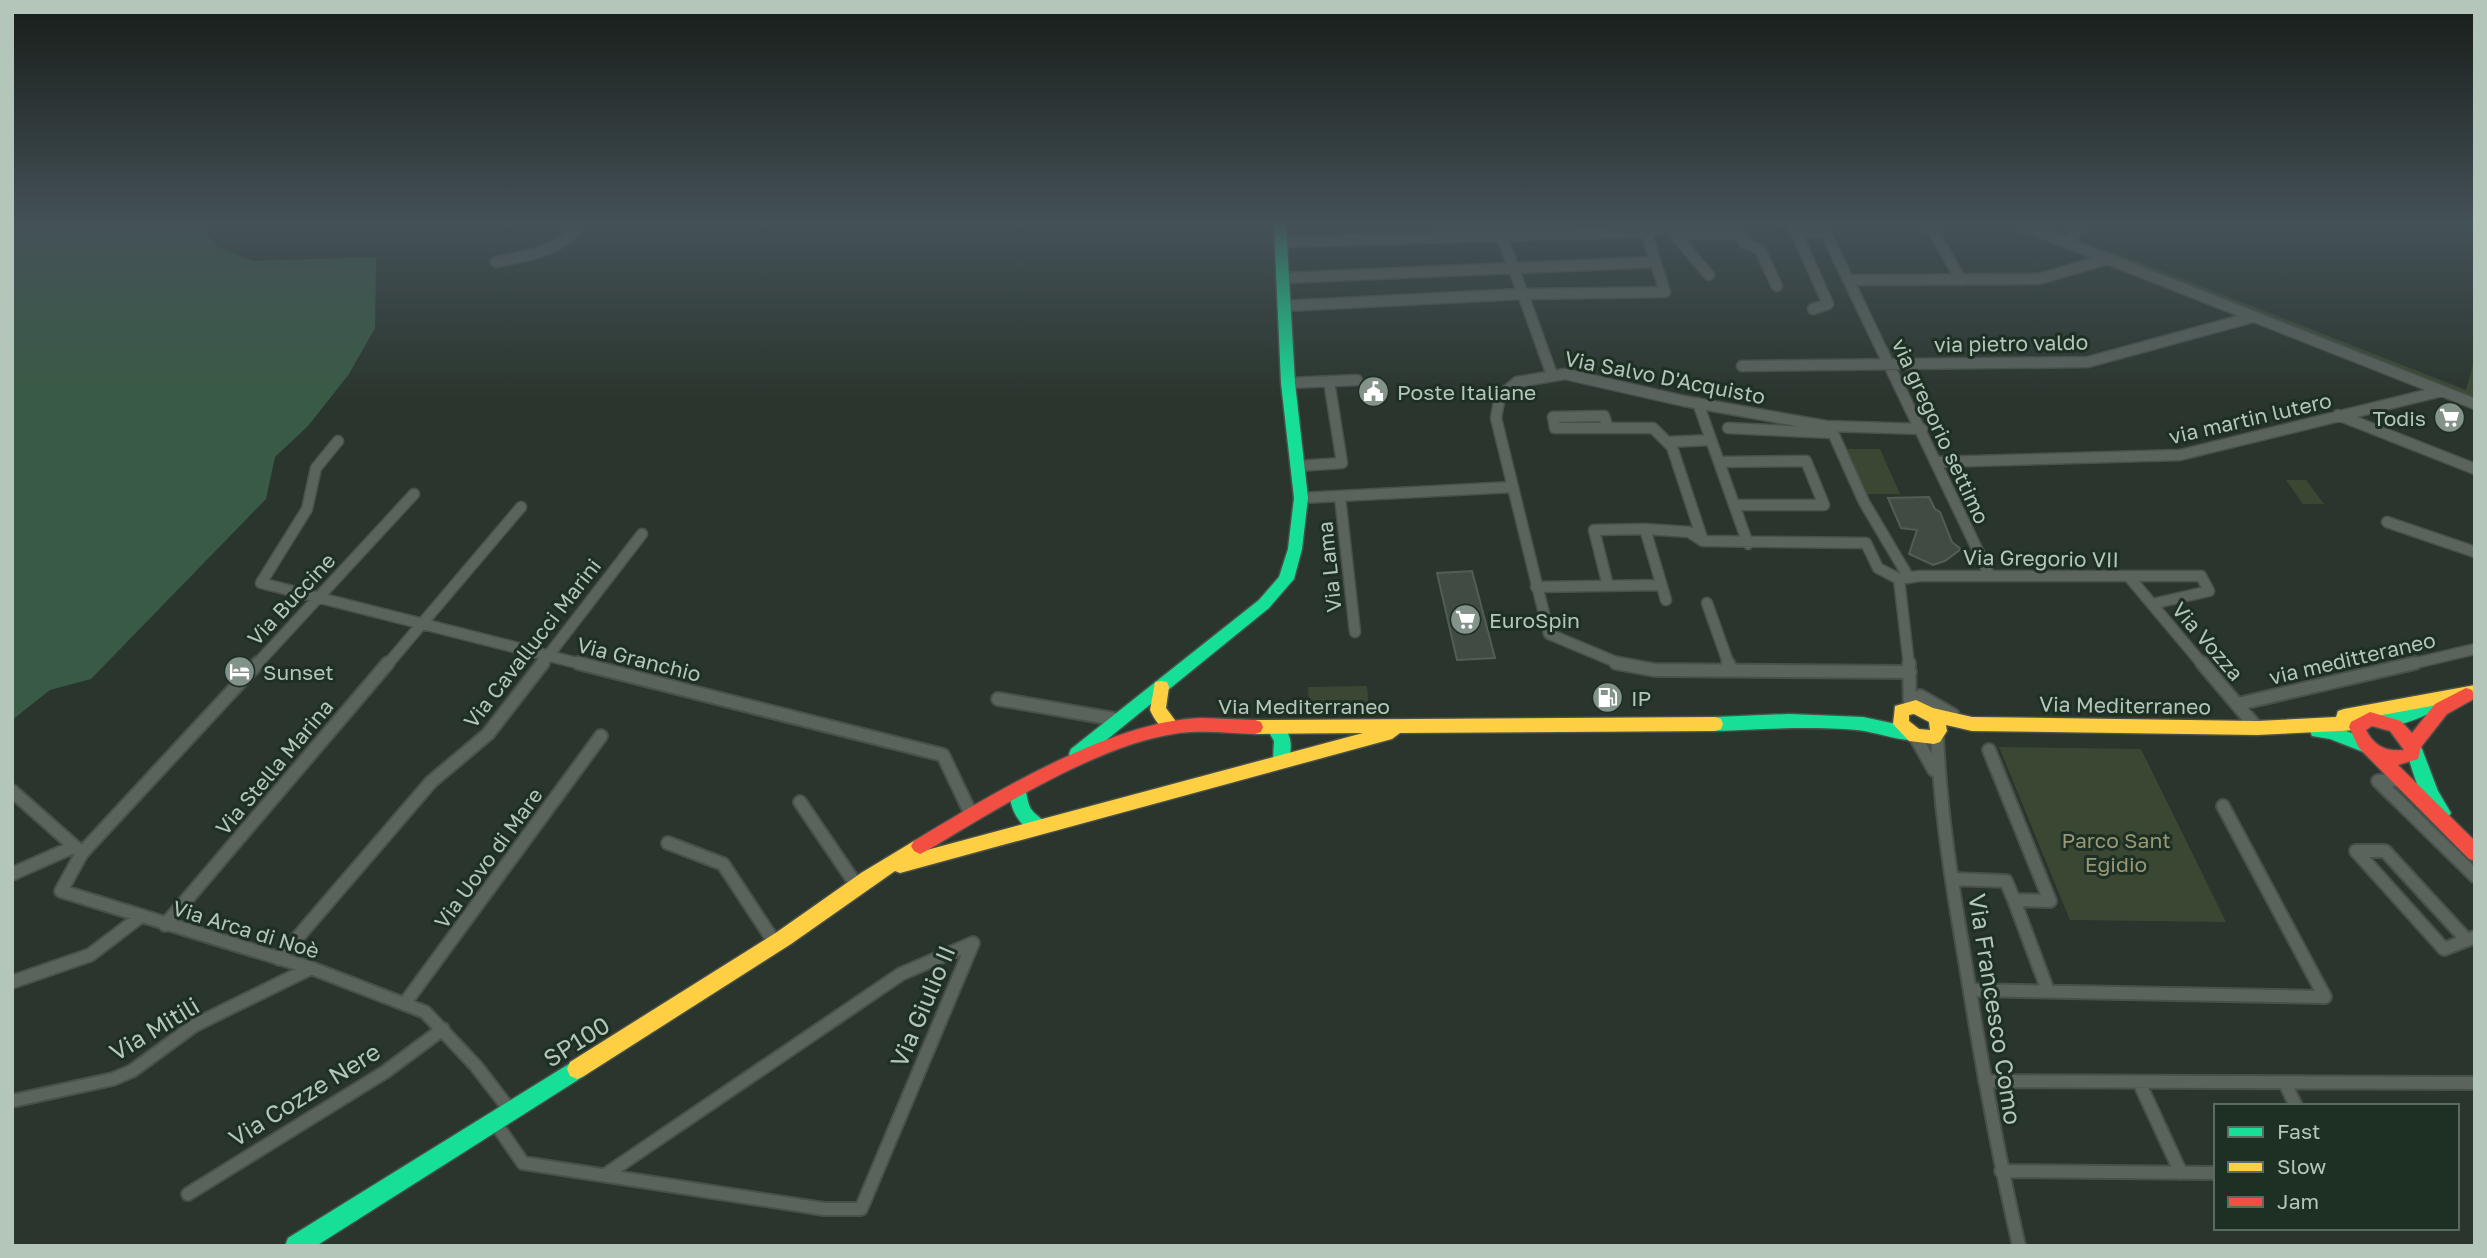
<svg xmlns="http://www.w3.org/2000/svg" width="2487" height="1258" font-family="'Golos Text',sans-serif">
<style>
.green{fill:#3a4833}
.water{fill:#395b45}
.building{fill:#414b44;stroke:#525d55;stroke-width:2}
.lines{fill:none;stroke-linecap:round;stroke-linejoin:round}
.street-far1-casing{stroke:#48504a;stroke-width:13}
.street-casing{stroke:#48504a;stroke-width:16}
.fast-casing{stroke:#48504a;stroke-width:3}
.slow-casing{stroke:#48504a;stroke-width:3}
.jam-casing{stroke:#48504a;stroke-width:3}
.street-far1{stroke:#5a635c;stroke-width:10}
.street{stroke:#5a635c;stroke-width:12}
.fast{fill:#16e098;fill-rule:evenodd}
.slow{fill:#ffcf43;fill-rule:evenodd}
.jam{fill:#f24e42;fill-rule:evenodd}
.labels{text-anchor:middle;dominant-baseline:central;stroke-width:6;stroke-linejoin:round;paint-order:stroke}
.street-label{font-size:21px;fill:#b4c6ba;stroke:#1e2f23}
.poi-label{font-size:21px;fill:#b4c6ba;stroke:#1e2f23;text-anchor:start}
.park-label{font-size:21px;fill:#999874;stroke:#1e2f23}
.near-street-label{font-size:24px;fill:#b4c6ba;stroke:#1e2f23}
</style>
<rect width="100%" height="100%" fill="#2a352d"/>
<path class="green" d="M2107 249 2466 390 2475 357V398L2103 252Z
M1844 449H1880L1900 494H1864Z
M2286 480H2306L2324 504H2303Z
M1367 686 1369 710 1309 711 1308 687Z
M1999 747 2141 749 2226 922 2070 920Z"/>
<path class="water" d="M12 225H200L218 247 253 261 376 257 375 328 349 374 308 426 275 457 266 499 91 679 50 690 12 720Z"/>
<path class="building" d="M1929 497 1935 509 1940 512 1952 542 1961 549 1945 561 1933 565 1909 554 1917 530 1901 528 1888 498Z
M1472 571 1495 658 1457 660 1437 573Z"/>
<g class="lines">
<defs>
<path id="street-far1" d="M1498 225 1552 375
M1793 225 1828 304 1813 309
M1822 225 1990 576
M1930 225 1961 280
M2022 225 2475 404
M1671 230 1709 275
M1797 232H1825
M1280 242 1646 232 1668 227 1686 234H1739L1744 242 1760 250 1777 286
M2067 243 2082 225
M496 262C527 255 559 253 579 225
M1281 278 1656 262
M1849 280 2039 279 2107 259
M1283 306 1522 294 1665 292 1646 232
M1742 366 2088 362 2253 317
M1288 383 1357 380
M1698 403 1748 544
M2338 415 2475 469
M1604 416 1608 428H1555L1553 417Z
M1608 428H1653L1672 447 1703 541
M1728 428 1833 433 1864 502 1909 578
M338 441 316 468 307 509 261 583 585 665
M1667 442 1711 440
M1719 462 1806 461 1824 505H1734
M1937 462 2180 455 2442 391
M1297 466 1342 463 1329 381
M1340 497 1355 632
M1301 498 1513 487
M2387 522 2475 552
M1645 529 1689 532 1703 541 1866 543 1878 568 1899 579
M2130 578 2203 665
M1608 586 1594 530 1645 529 1666 600
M1536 587 1661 585
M1707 603 1729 665
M256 665 414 494
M387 665 521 507
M541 665 642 534
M1623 665 1549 634 1496 418 1500 396 1517 382 1565 374 1684 401 1826 426 1922 429
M1909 665 1899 579 1920 576H2201L2209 591 2152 604
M2407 665 2475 649"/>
<path id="street" d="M258 663 82 853 61 891 311 968 425 1012 476 1066 510 1110
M578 663 943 755 971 814
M1616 663 1654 670 1910 672
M1728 663 1731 670
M1909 663 1910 707
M2202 663 2257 728
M1920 696 1953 715
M998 699 1120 720
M2238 704 2415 663
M1937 734C1940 813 1953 890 1966 967 1981 1061 1998 1154 2019 1246
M1915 736 1934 770
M1989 750 2050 901 2014 900 2048 991
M2399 780 2378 781 2475 876
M12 791 82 853
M800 802 857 886
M668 843 723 864 775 943
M12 874 73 847
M1952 879 2006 881 2014 900
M165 925 388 663
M2467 940 2385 851H2356L2444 949 2475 937
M279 959 431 782 488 734 543 663
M12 982 90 955 140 917
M1970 990 2325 997 2223 806
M405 1003 601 736
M1985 1081 2475 1083
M2139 1082 2181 1173
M2285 1083 2296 1106
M12 1101 113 1079 132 1071 195 1025 311 968
M494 1121 523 1163 824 1209H861L973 943 901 974 605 1175
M2001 1171 2216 1173
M188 1194 385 1072 443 1029"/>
<path id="fast" d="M1274 225H1286L1295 383 1308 498 1302 549 1294 579 1269 608 1083 759 1077 761 1071 759 1069 754 1071 749 1259 600 1279 577 1288 549 1294 498 1281 383Z
M2432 698 2438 700 2440 705 2438 710C2420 717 2397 730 2377 724L2375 719 2377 714 2402 710Z
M1789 714 1863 717 1910 727 1916 729 1918 734 1916 739C1904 743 1873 731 1857 730 1810 726 1762 729 1715 731L1709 729 1707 724 1709 719 1715 717Z
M1274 720C1292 727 1294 748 1287 764L1281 766 1275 764 1273 759 1274 741 1266 727 1268 722Z
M2318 724 2331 725 2372 741 2374 746 2372 751 2366 753 2330 739 2312 736 2310 731 2312 726Z
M2414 742 2420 744 2422 749 2438 791 2451 813 2448 818C2426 826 2411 766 2406 749L2408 744Z
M1018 783 1024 785C1027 792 1027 803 1031 809 1036 816 1044 819 1049 827L1046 832C1025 840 1003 803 1012 785Z
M577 1059 584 1062 587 1069 584 1076 316 1246H285L288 1238Z"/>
<path id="slow" d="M1161 681 1167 682 1169 687 1166 708 1180 727 1178 732C1165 736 1155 721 1150 710L1155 682Z
M2475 685V698L2366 718 2368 723 2366 728 2360 730 2257 735 1972 731 1946 725 1947 731 1940 742 1934 744 1909 741 1893 724 1895 706 1916 700 1933 708 1972 717 2257 721 2336 717 2338 711 2344 709ZM1914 714 1929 722 1930 730 1919 729 1909 721V715Z
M1715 717 1721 719 1723 724 1721 729 1715 731 1400 733 1392 739 900 873 895 871 791 944 584 1076 577 1079 570 1076 567 1069 570 1062 777 932 861 873 914 841 920 838 926 841 929 846 927 850 1363 733 1255 734 1249 732 1247 727 1249 722 1255 720Z"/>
<path id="jam" d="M2466 688 2472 690 2474 695 2472 700 2447 714 2421 747 2418 759 2398 765 2475 841V861L2469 859 2359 748 2349 727 2351 722 2370 712 2401 721 2412 733 2435 704ZM2372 726 2390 731 2404 750C2386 752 2374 746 2366 730Z
M1201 718 1255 720 1261 722 1263 727 1261 732 1255 734C1230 733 1204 730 1179 733 1098 744 997 809 926 851L920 854 914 851 911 846 914 841C991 795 1110 721 1201 718Z"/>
</defs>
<use href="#street-far1" class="street-far1-casing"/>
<use href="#street" class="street-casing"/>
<use href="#fast" class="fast-casing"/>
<use href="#slow" class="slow-casing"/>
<use href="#jam" class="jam-casing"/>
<use href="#street-far1" class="street-far1"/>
<use href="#street" class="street"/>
<use href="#fast" class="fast"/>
<use href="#slow" class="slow"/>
<use href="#jam" class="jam"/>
</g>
<linearGradient id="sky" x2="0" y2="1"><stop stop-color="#171d19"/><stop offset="0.56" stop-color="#445157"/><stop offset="1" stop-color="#445157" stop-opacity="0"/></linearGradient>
<rect width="2487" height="401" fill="url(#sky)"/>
<defs>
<symbol id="civic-disc" viewBox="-11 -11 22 22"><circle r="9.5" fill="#849389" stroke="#1e2f23"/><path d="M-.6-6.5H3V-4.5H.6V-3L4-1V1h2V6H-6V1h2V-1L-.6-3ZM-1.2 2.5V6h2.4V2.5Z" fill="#fff"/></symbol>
<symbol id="supermarket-disc" viewBox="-11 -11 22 22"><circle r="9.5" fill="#849389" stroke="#1e2f23"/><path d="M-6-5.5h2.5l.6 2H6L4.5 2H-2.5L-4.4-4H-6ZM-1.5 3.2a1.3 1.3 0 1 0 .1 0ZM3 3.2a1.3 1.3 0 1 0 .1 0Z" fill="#fff"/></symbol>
<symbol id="hotel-disc" viewBox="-11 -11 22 22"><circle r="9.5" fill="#849389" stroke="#1e2f23"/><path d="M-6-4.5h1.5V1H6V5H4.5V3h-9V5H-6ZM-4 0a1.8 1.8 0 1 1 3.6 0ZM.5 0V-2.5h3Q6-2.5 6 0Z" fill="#fff"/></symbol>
<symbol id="fuel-disc" viewBox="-11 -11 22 22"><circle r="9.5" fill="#849389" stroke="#1e2f23"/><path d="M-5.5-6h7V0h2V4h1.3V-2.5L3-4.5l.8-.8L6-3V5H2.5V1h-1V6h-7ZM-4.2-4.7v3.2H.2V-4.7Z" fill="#fff"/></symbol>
</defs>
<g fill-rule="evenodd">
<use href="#civic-disc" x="1356" y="374" width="35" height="35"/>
<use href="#supermarket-disc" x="2432" y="400" width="35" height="35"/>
<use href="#supermarket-disc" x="1448" y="602" width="35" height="35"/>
<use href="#hotel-disc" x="222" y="654" width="35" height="35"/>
<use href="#fuel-disc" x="1590" y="680" width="35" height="35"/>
</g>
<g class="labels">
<g class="street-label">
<text transform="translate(2011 343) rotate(-1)">via pietro valdo</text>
<text transform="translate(1665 377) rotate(11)">Via Salvo D'Acquisto</text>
<text transform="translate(2250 418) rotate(-13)">via martin lutero</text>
<text transform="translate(1941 431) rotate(65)">via gregorio settimo</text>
<text transform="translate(2041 558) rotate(1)">Via Gregorio VII</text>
<text transform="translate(1329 567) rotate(-96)">Via Lama</text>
<text transform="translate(291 599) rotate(-47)">Via Buccine</text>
<text transform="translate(2208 641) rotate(49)">Via Vozza</text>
<text transform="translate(532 643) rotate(-52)">Via Cavallucci Marini</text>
<text transform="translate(2352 658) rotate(-13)">via meditteraneo</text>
<text transform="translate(639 659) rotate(14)">Via Granchio</text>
<text transform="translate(2125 705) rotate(1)">Via Mediterraneo</text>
<text x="1304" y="706">Via Mediterraneo</text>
<text transform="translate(274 767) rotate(-50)">Via Stella Marina</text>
<text transform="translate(488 858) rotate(-54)">Via Uovo di Mare</text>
<text transform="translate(246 929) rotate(17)">Via Arca di Noè</text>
</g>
<g class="poi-label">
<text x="1397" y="392">Poste Italiane</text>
<text x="2426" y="418" text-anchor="end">Todis</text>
<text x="1489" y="620">EuroSpin</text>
<text x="263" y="672">Sunset</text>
<text x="1631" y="698">IP</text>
</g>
<g class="park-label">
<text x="2116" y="840">Parco Sant<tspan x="2116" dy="24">Egidio</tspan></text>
</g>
<g class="near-street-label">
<text transform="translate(922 1006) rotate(-67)">Via Giulio II</text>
<text transform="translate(1996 1009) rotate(81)">Via Francesco Como</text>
<text transform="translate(154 1028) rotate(-31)">Via Mitili</text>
<text transform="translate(576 1041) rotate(-32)">SP100</text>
<text transform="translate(304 1094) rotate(-32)">Via Cozze Nere</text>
</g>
</g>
<rect width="2487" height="1258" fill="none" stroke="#b4c6ba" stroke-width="28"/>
<rect x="2214" y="1104" width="245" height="126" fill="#1e2f23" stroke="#5a6b5f" stroke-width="2"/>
<rect x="2228" y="1127" width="35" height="10" fill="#16e098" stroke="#5a6b5f" stroke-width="2"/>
<text x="2277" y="1139" font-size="21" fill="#b4c6ba">Fast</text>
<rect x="2228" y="1162" width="35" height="10" fill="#ffcf43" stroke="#5a6b5f" stroke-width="2"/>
<text x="2277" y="1174" font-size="21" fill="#b4c6ba">Slow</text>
<rect x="2228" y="1197" width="35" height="10" fill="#f24e42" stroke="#5a6b5f" stroke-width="2"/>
<text x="2277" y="1209" font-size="21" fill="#b4c6ba">Jam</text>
</svg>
